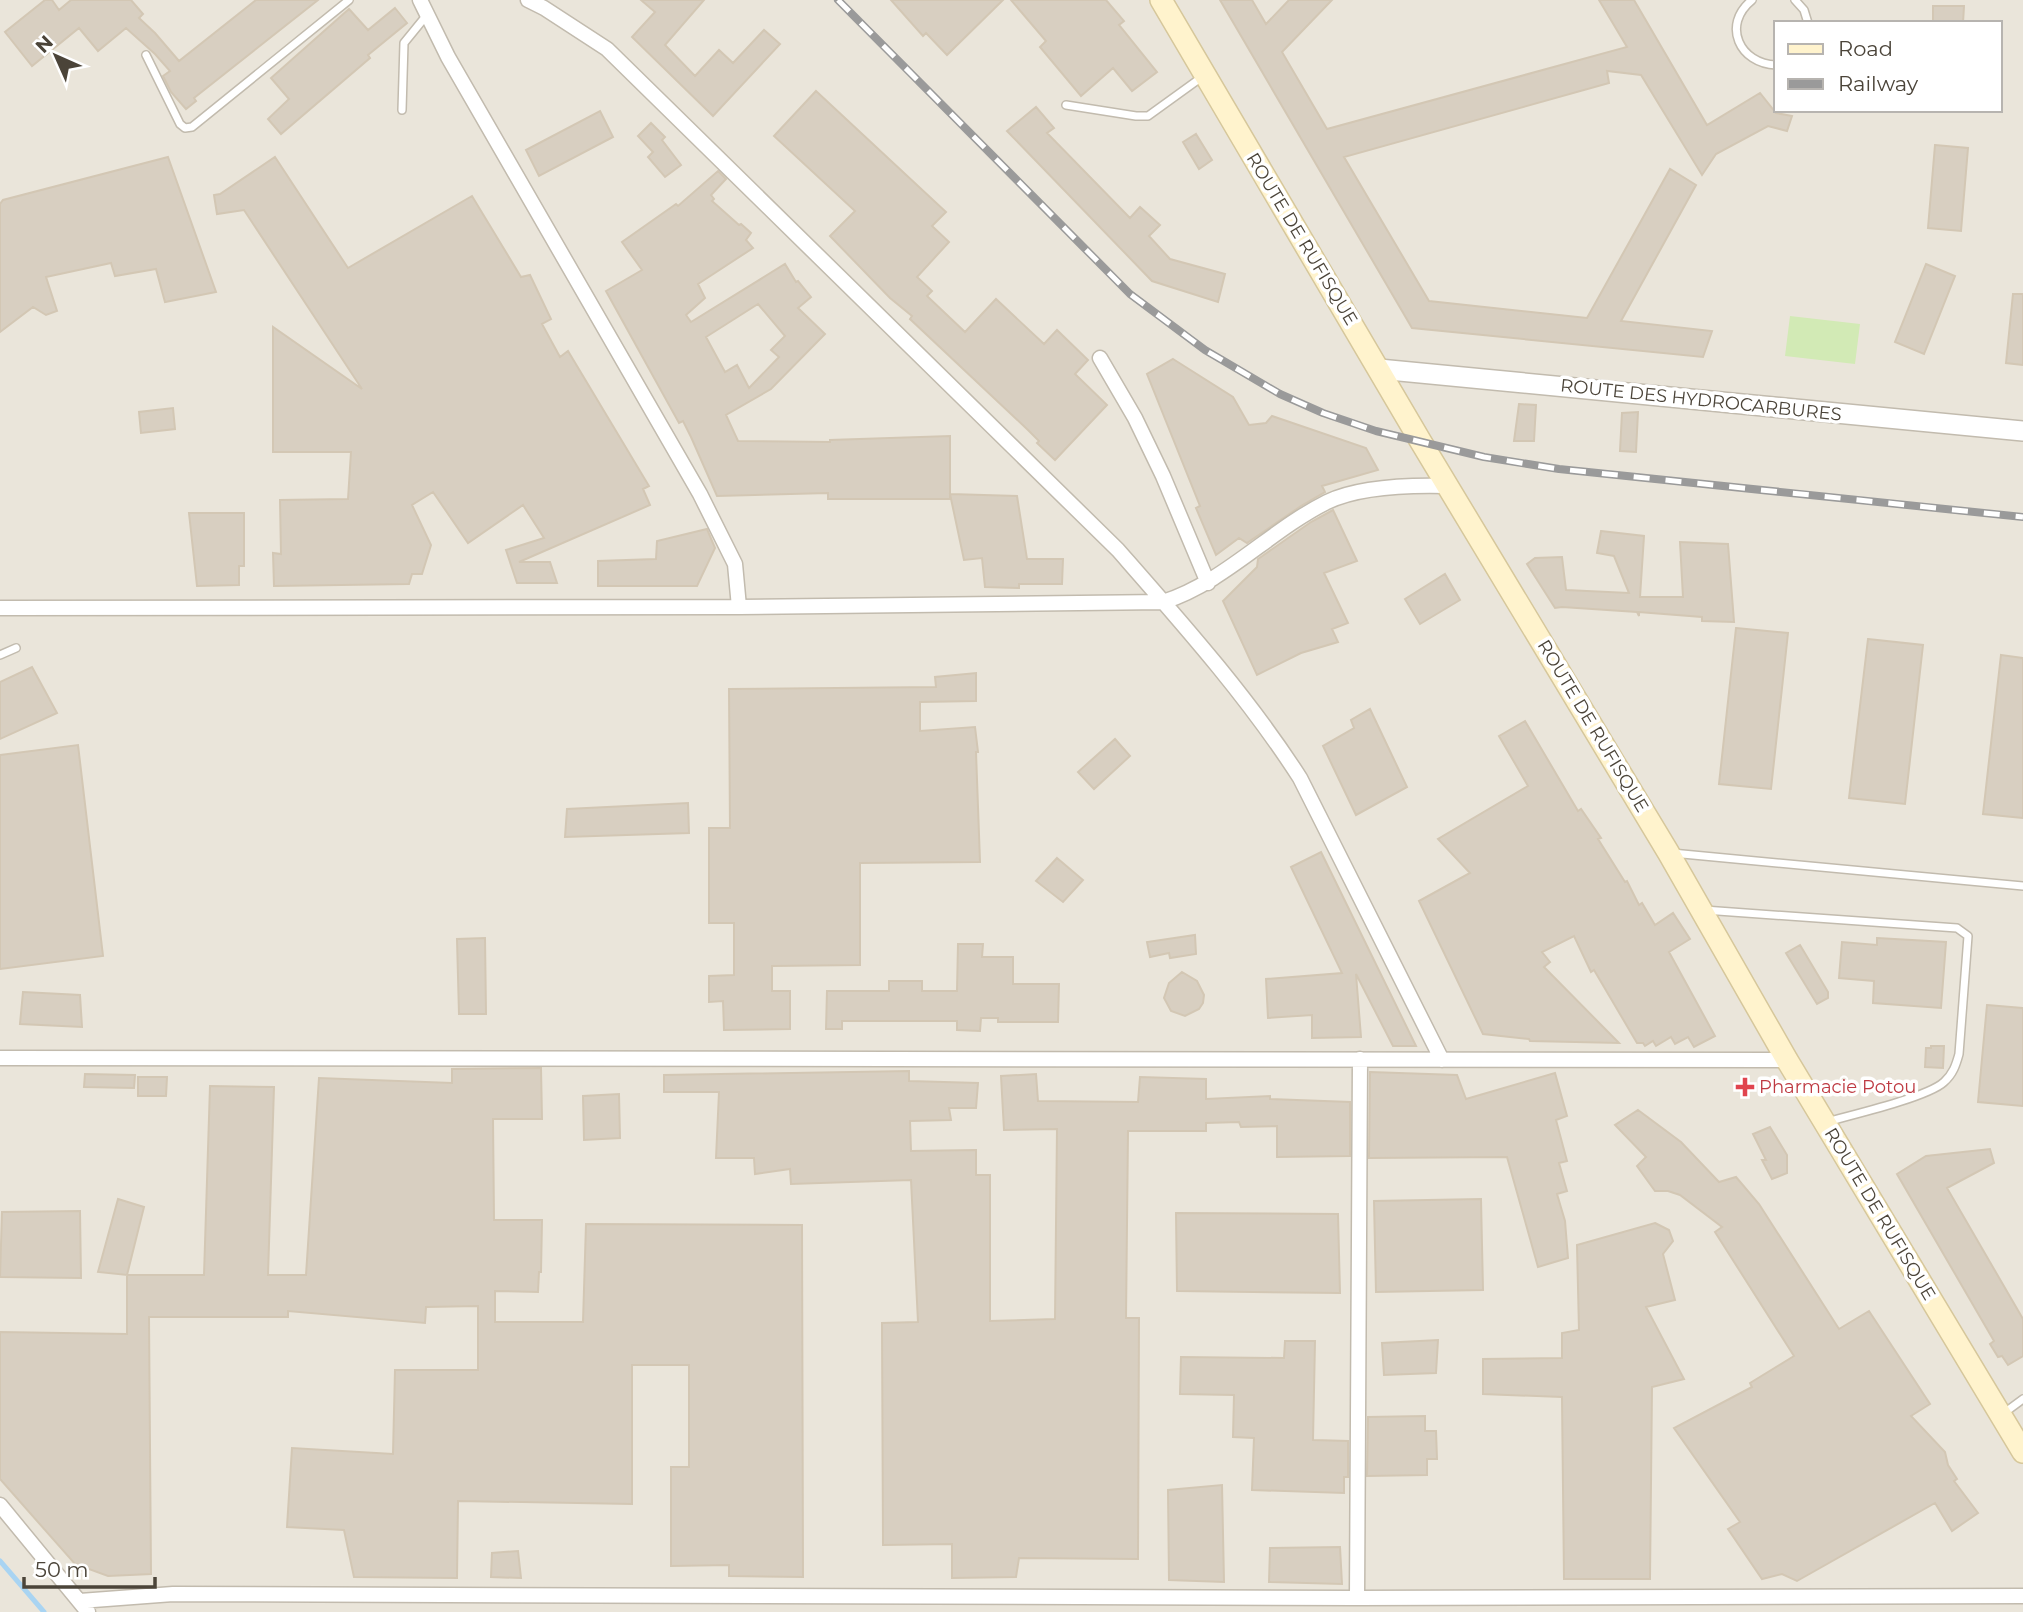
<svg xmlns="http://www.w3.org/2000/svg" width="2023" height="1612" font-family="Montserrat,sans-serif">
<style>
.residential{fill:#eae5da;fill-rule:evenodd}
.green{fill:#d2eab5}
.lines{fill:none;stroke-linecap:round;stroke-linejoin:round}
.stream{stroke:#a9d4f2;stroke-width:5}
.building{fill:#d8cfc1;stroke:#d3c7b4;stroke-width:2;fill-rule:evenodd}
.service-casing{stroke:#c2bbae;stroke-width:10}
.minor-casing{stroke:#c2bbae;stroke-width:17}
.tertiary-casing{stroke:#c2bbae;stroke-width:22}
.secondary-casing{stroke:#d6c79b;stroke-width:24}
.service{stroke:#fff;stroke-width:7}
.minor{stroke:#fff;stroke-width:14}
.tertiary{stroke:#fff;stroke-width:19}
.secondary{stroke:#fff3cd;stroke-width:21}
.rail-casing{stroke:#9a9a9a;stroke-width:8}
.rail{stroke:#fff;stroke-width:5;stroke-dasharray:16;stroke-linecap:butt}
.health-dot{fill:#e0444e;stroke:#fff;stroke-width:2.5}
.labels{text-anchor:middle;dominant-baseline:central;stroke-width:7;stroke-linejoin:round;paint-order:stroke}
.street-label{font-size:18px;fill:#4b4439;stroke:#fff}
.health-label{font-size:18px;fill:#be3a42;stroke:#fff;text-anchor:start}
</style>
<rect width="100%" height="100%" fill="#f6f3ec"/>
<path class="residential" d="M0 0H2023V1612H0ZM1776 23H2000V110H1776Z"/>
<path class="green" d="M1790 316 1860 324 1855 364 1785 356Z"/>
<g class="lines">
<path class="stream" d="M0 1561 44 1612"/>
</g>
<path class="building" d="M45 0H52L59 10 71 0H131L143 14 139 18 155 33 179 61 256 0H318L194 98 196 101 186 109 171 92 163 76 170 71 155 54 126 28 98 51 79 28 32 66 5 32Z
M641 0H704L665 45 695 76 719 50 733 63 764 30 780 44 713 116 632 37 655 12Z
M891 0H1003L947 55 926 33 923 36Z
M1011 0H1106L1124 21 1119 25 1157 72 1132 91 1113 68 1081 96 1040 47 1046 41Z
M1220 0H1252L1266 24 1289 0H1332L1282 52 1327 129 1627 47 1599 0H1634L1707 125 1760 93 1776 113 1792 116 1787 131 1768 126 1716 154 1702 175 1641 75 1607 71 1609 83 1344 157 1429 301 1587 318 1670 169 1696 185 1621 321 1712 331 1703 357 1412 328Z
M1933 6H1964L1963 23H1933Z
M395 8 407 23 368 55 370 58 281 134 268 119 289 99 271 78 349 9 368 30Z
M816 91 946 212 932 226 949 242 917 277 932 291 927 296 965 332 996 299 1044 344 1057 330 1088 360 1075 374 1107 405 1055 460 1037 443 1039 441 1028 430 910 319 912 316 890 298 830 236 855 211 774 136Z
M1036 107 1054 128 1047 133 1130 218 1140 207 1160 225 1149 236 1170 259 1225 274 1218 302 1152 281 1007 131Z
M600 111 613 137 539 176 526 150Z
M651 123 665 137 662 140 681 165 665 177 648 157 653 152 638 136Z
M1196 134 1212 160 1199 169 1183 142Z
M1935 145 1968 148 1961 231 1928 228Z
M168 157 216 292 165 302 156 269 115 276 111 263 46 277 57 311 46 315 33 307 0 332V204L3 200Z
M275 157 348 268 472 196 521 277 530 275 551 319 542 324 560 357 568 351 649 486 643 489 650 505 519 562H550L557 583H517L506 550 544 538 523 505 468 543 433 492 412 505 431 545 422 574H412L409 584 274 586 273 553 281 554 280 500 348 499 351 452H273V327L362 389 244 210 217 214 214 195 220 194Z
M718 171 726 179 711 195 714 199 712 201 739 225 741 224 751 233 746 240 753 248 698 284 705 298 686 315 691 322 785 264 796 282 798 281 811 297 798 308 825 334 771 389 726 415 738 441 830 442V440L950 436V499H828V493L717 496 691 437 683 421 679 423 606 291 642 270 622 242 676 204 678 206ZM758 304 785 336 771 350 779 357 749 388 737 365 725 372 706 337Z
M1926 264 1955 276 1924 354 1895 342Z
M2013 294H2023V365L2006 363Z
M1173 359 1233 397 1249 425 1266 423 1272 416 1366 448 1378 470 1322 486 1325 492 1301 506 1247 543 1239 538 1216 555 1196 508 1200 506 1147 374Z
M1519 404 1536 405 1534 441H1514Z
M173 408 175 429 141 433 139 412Z
M1638 412 1636 452 1620 451 1622 413Z
M950 494 1017 496 1027 559H1063L1062 584H1019V588L985 587 982 558 964 560Z
M1333 510 1357 561 1324 573 1348 623 1332 629 1338 642 1301 653 1257 675 1223 601 1257 567 1258 559 1311 522Z
M189 513H244V566H239V585L197 586Z
M707 529 715 548 697 586H598V561L656 559 657 541Z
M1601 531 1644 536 1640 597H1683L1680 542 1728 544 1734 622 1702 621V617L1651 613 1639 612V616L1637 612 1562 607 1555 608 1527 564 1535 558 1562 557 1566 590 1629 593 1614 556 1597 553Z
M1445 574 1460 600 1420 624 1405 599Z
M1736 628 1788 633 1771 789 1719 784Z
M1868 639 1923 645 1905 804 1849 798Z
M2001 655 2023 658V818L1983 814Z
M32 667 57 713 0 739V682Z
M976 673V701L920 702V731L975 727 978 752H976L980 862 860 863V965L772 966V991H790V1029L724 1030 723 1001 709 1002V976L734 975V923H709V828H730L729 689 936 687 935 677Z
M1370 709 1407 787 1356 815 1323 746 1354 728 1351 720Z
M1525 721 1578 811 1581 809 1601 838 1598 839 1625 882 1627 881 1639 905 1642 903 1655 925 1673 913 1690 939 1669 952 1715 1036 1694 1047 1688 1037 1675 1044 1671 1037 1656 1046 1653 1041 1645 1046 1643 1043H1637L1594 970 1591 972 1574 936 1542 952 1550 962 1544 967 1619 1043 1530 1041 1529 1039 1483 1034 1419 901 1470 873 1438 839 1528 786 1499 736Z
M1115 739 1130 756 1094 789 1078 772Z
M78 745 103 956 0 969V755Z
M688 803 689 833 565 837 567 809Z
M1321 852 1416 1046H1393L1356 974 1361 1037 1312 1038V1015L1268 1018 1266 979 1342 973 1291 867Z
M1057 858 1083 880 1063 902 1036 881Z
M1195 935 1196 954 1170 958 1169 953 1150 957 1147 942Z
M485 938 486 1014H459L457 939Z
M1877 938 1946 942 1941 1008 1873 1003 1874 981 1839 978 1842 942 1877 945Z
M958 944H983L982 957H1013V984H1059L1058 1022H998V1018H981L980 1031 957 1030V1021H842V1029H826L827 991H889V981H922V991H957Z
M1800 945 1828 992V998L1817 1004 1786 953Z
M1182 972 1197 981 1204 995 1203 1003 1199 1009 1185 1016 1171 1011 1164 998 1169 983Z
M23 992 80 995 82 1027 20 1024Z
M1987 1005 2023 1008V1106L1978 1102Z
M1931 1046H1944L1943 1068 1925 1067 1926 1048H1931Z
M541 1068 542 1119H493L494 1220H542L541 1272H539L538 1292 495 1291V1322H583L586 1224 802 1225 803 1577 729 1576V1565L671 1566V1467H689V1365H632V1504L458 1501 457 1578 354 1577 344 1530 287 1527 292 1448 393 1454 395 1370H478V1306L426 1307 425 1323 288 1311V1317H149L151 1574 108 1576 75 1564 0 1479V1332L127 1334V1275H204L210 1086 274 1087 268 1275H306L319 1078 452 1083V1069Z
M909 1071V1081L978 1083 976 1108H949L951 1120 910 1121 911 1151 976 1150V1175H990V1321L1055 1319 1057 1129 1004 1130 1001 1076 1036 1074 1038 1101 1138 1102 1140 1077 1206 1079V1099L1270 1096V1099L1350 1102V1156L1277 1157V1126L1241 1127 1239 1122 1206 1123V1131H1128L1126 1318H1139L1138 1559 1019 1558 1016 1577 952 1578V1544L883 1545 882 1323 918 1322 911 1180 791 1184 790 1169 755 1174 754 1158H716L719 1092H664V1075Z
M1370 1072 1457 1075 1466 1099 1555 1073 1567 1116 1556 1120 1567 1161 1559 1163 1567 1191 1557 1194 1565 1221 1568 1258 1538 1267 1507 1157 1369 1158Z
M85 1074 135 1075 134 1088 84 1087Z
M138 1077H167L166 1096H138Z
M619 1094 620 1138 584 1140 583 1096Z
M1638 1110 1681 1142 1719 1182 1736 1177 1759 1204 1839 1329 1869 1311 1930 1404 1911 1416 1945 1452 1948 1465 1957 1479 1954 1481 1978 1513 1952 1531 1935 1503 1797 1581 1782 1574 1762 1579 1728 1529 1740 1522 1674 1428 1752 1387 1750 1383 1794 1356 1715 1232 1722 1227 1680 1195 1668 1191H1655L1637 1166 1646 1157 1615 1125Z
M1770 1127 1787 1155V1173L1772 1179 1762 1160H1766L1753 1134Z
M1990 1149 1994 1163 1947 1188 2023 1319V1356L2008 1365 2002 1356 1998 1357 1990 1344 1994 1341 1897 1174 1926 1156Z
M118 1199 144 1207 127 1275 98 1272Z
M1481 1199 1483 1290 1376 1292 1374 1201Z
M80 1211 81 1278 0 1277 2 1212Z
M1176 1213 1338 1214 1340 1293 1177 1291Z
M1655 1223 1669 1230 1673 1241 1663 1254 1675 1300 1646 1307 1684 1379 1652 1387 1650 1579H1564L1562 1397 1483 1394V1359L1562 1358V1333L1579 1330 1577 1245Z
M1438 1340 1436 1373 1384 1375 1382 1343Z
M1285 1341H1315L1313 1440 1348 1441V1477H1344V1493L1252 1490 1254 1438 1233 1437 1234 1395 1180 1394 1181 1357 1284 1358Z
M1425 1416V1431H1436L1437 1459H1427V1475L1367 1476 1368 1417Z
M1222 1485 1224 1582 1169 1580 1168 1490Z
M1340 1547 1342 1584 1269 1582 1270 1548Z
M518 1551 521 1578 491 1577 492 1553Z"/>
<g class="lines">
<defs>
<path id="service" d="M1752 0C1721 25 1740 64 1776 65
M1795 0 1804 10 1808 23
M146 55 180 124 185 128 192 127 349 0
M1066 105 1136 116H1148L1202 77
M402 110 404 43 426 16
M0 655 16 648
M1672 853 2023 886
M1704 910 1957 928 1968 936 1959 1054C1956 1065 1953 1074 1944 1082 1928 1097 1852 1115 1826 1122
M2004 1413 2023 1399"/>
<path id="minor" d="M420 0 448 57 700 494 735 564 739 607
M528 0 544 8 607 49 1118 550C1182 623 1248 697 1300 778L1442 1060
M1100 358 1135 418 1163 476 1208 583
M0 608 739 607 1163 602C1225 582 1269 531 1327 502 1360 486 1412 485 1448 486
M0 1058 1787 1060
M0 1505 88 1612
M1357 1598 1360 1059
M80 1601 173 1594 1357 1598 2023 1596"/>
<path id="tertiary" d="M1379 369 2023 431"/>
<path id="secondary" d="M1161 0 1421 442 1668 852 1787 1060 2023 1452"/>
</defs>
<use href="#service" class="service-casing"/>
<use href="#minor" class="minor-casing"/>
<use href="#tertiary" class="tertiary-casing"/>
<use href="#secondary" class="secondary-casing"/>
<use href="#service" class="service"/>
<use href="#minor" class="minor"/>
<use href="#tertiary" class="tertiary"/>
<use href="#secondary" class="secondary"/>
<defs>
<path id="rail" d="M838 0 1130 294 1205 350 1280 394 1323 413 1376 431 1484 457 1559 469 2023 517"/>
</defs>
<use href="#rail" class="rail-casing"/>
<use href="#rail" class="rail"/>
</g>
<path class="health-dot" d="M1741.5 1076.5h7v7h7v7h-7v7h-7v-7h-7v-7h7z"/>
<g class="labels">
<g class="street-label">
<text transform="translate(1302 239) rotate(59)">ROUTE DE RUFISQUE</text>
<text transform="translate(1701 400) rotate(6)">ROUTE DES HYDROCARBURES</text>
<text transform="translate(1593 726) rotate(59)">ROUTE DE RUFISQUE</text>
<text transform="translate(1880 1214) rotate(59)">ROUTE DE RUFISQUE</text>
</g>
<g class="health-label">
<text x="1759" y="1087">Pharmacie Potou</text>
</g>
</g>
<rect x="1774" y="21" width="228" height="91" fill="#ffffff" stroke="#b7b4b0" stroke-width="2"/>
<rect x="1788" y="44" width="35" height="10" fill="#fff3cd" stroke="#b7b4b0" stroke-width="2"/>
<text x="1838" y="56" font-size="21" fill="#4b4439">Road</text>
<rect x="1788" y="79" width="35" height="10" fill="#9a9a9a" stroke="#b7b4b0" stroke-width="2"/>
<text x="1838" y="91" font-size="21" fill="#4b4439">Railway</text>
<g transform="translate(56 56) rotate(315)" stroke="#ffffff" stroke-width="5" paint-order="stroke">
<path d="M0-5L12 26L0 18L-12 26Z" fill="#4b4439"/>
<text y="-10" font-size="19" font-weight="bold" text-anchor="middle" fill="#4b4439">N</text>
</g>
<path d="M24 1577v10h131v-10" fill="none" stroke="#4b4439" stroke-width="3.5"/>
<text x="35" y="1577" font-size="21" fill="#4b4439" stroke="#ffffff" stroke-width="5" paint-order="stroke">50 m</text>
</svg>
